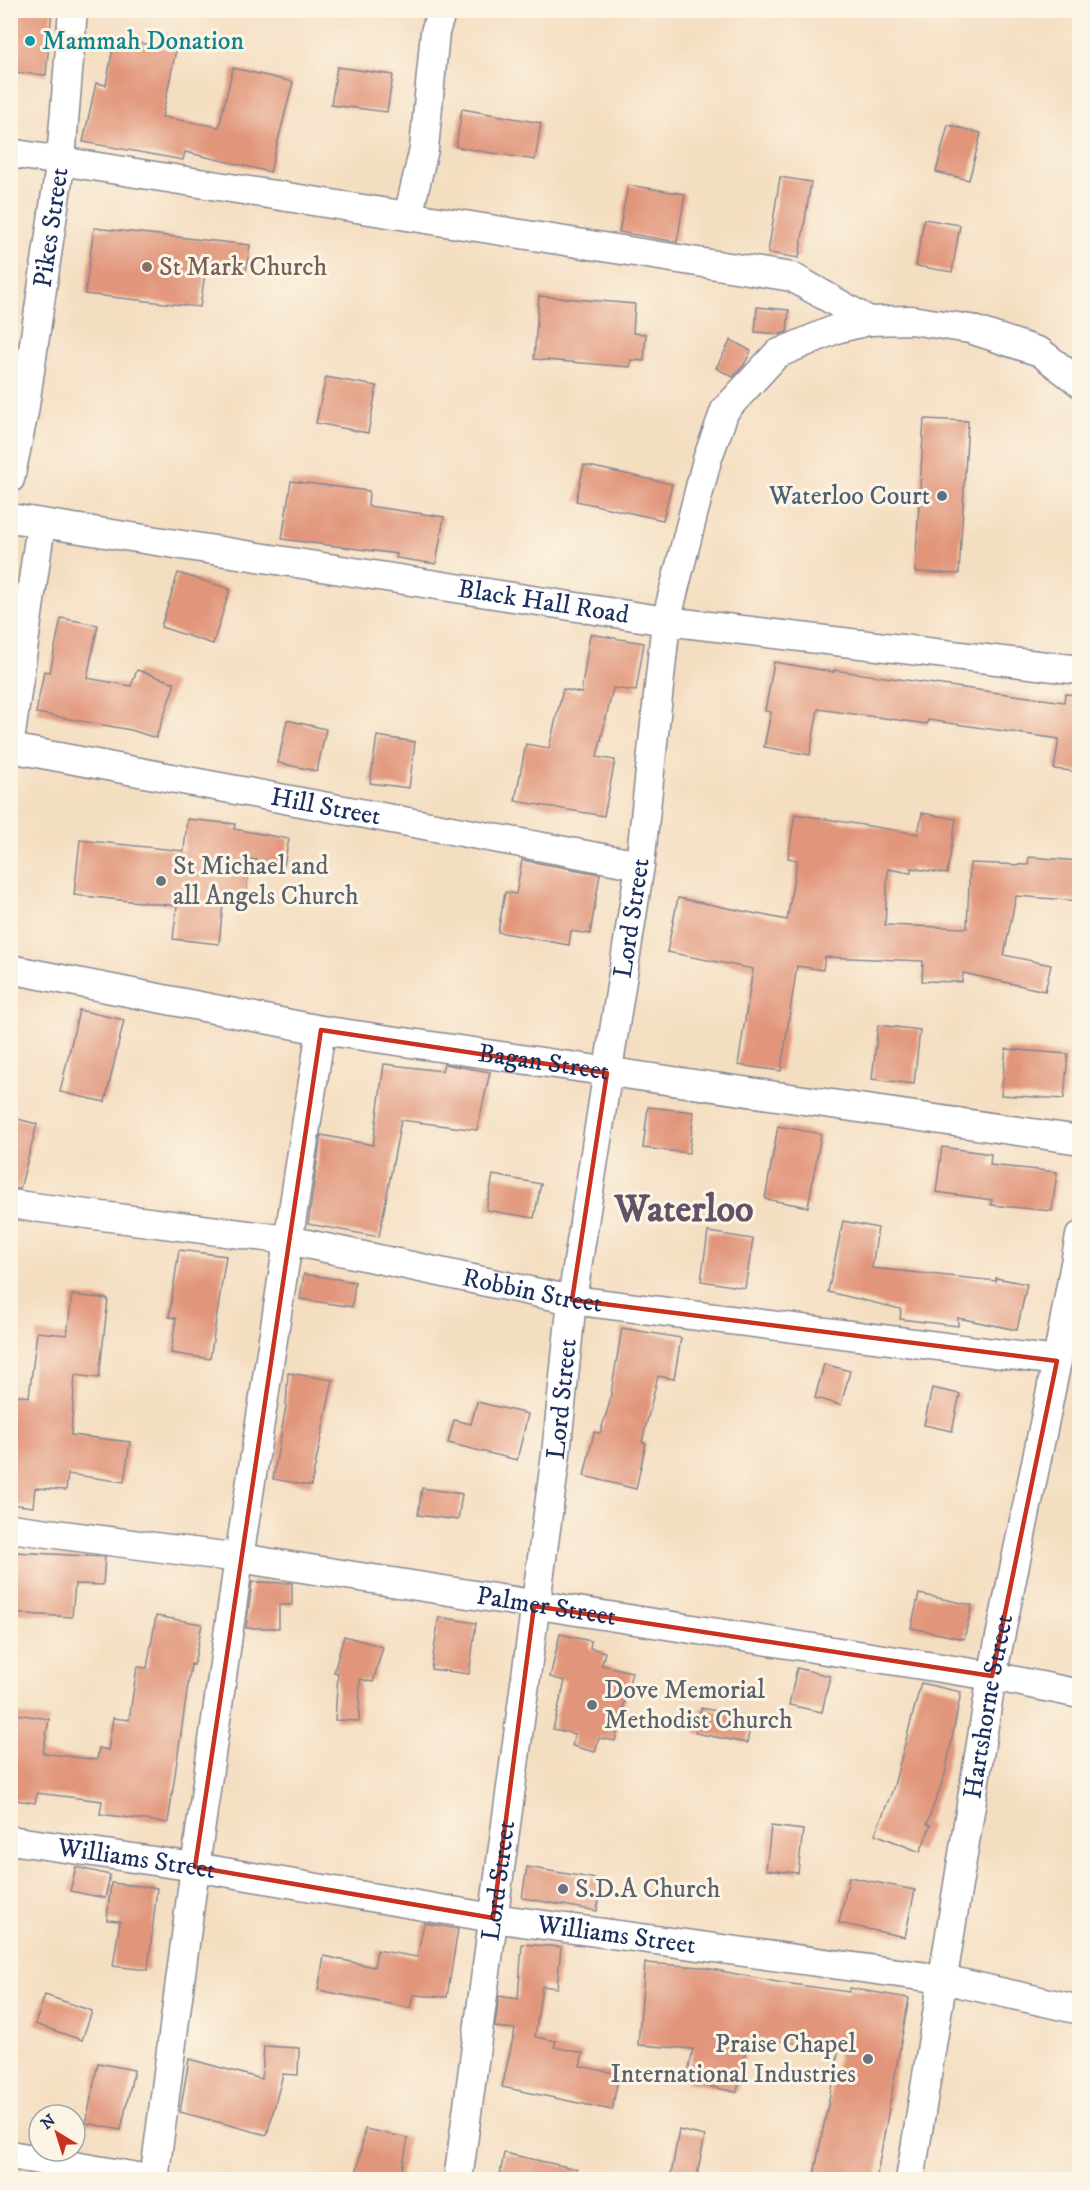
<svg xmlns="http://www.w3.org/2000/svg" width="1090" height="2190" font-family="'IM FELL DW Pica',serif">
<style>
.building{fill:#e1957a}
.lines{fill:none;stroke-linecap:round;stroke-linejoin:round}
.street-casing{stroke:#888690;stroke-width:31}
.street{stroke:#fff;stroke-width:28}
.marked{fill:none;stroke:#c8321e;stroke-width:4.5;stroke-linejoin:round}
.culture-dot{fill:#0f9aa8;stroke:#fcf5e5;stroke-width:2}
.education-dot{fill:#8d6e63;stroke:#fcf5e5;stroke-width:2}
.service-dot{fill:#5c6f8a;stroke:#fcf5e5;stroke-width:2}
.worship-dot{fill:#6b7280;stroke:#fcf5e5;stroke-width:2}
.labels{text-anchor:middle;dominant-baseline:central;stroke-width:6;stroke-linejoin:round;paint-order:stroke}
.culture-label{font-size:26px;fill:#0d838f;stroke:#fcf5e5;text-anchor:start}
.street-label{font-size:26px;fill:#1b2f5e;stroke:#fcf5e5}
.education-label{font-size:26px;fill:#785e54;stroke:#fcf5e5;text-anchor:start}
.service-label{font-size:26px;fill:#4e5e75;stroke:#fcf5e5;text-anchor:end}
.worship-label{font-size:26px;fill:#5b616d;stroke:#fcf5e5;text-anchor:start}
.town-label{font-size:38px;font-weight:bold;fill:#605368;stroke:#fcf5e5}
</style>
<rect width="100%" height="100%" fill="#fcf5e5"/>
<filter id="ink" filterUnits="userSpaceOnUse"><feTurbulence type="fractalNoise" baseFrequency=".0167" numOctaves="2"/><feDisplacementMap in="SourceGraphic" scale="12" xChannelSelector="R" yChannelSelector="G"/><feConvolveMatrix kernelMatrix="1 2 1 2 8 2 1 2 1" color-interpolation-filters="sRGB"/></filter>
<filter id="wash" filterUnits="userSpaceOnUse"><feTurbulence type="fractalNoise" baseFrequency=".008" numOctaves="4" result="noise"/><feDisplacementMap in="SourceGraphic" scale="24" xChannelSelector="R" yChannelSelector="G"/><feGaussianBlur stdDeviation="1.35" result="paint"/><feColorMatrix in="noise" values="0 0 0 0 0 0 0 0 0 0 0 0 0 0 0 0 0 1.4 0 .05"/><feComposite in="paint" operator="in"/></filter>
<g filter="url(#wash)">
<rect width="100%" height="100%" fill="#f4dec1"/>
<g id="blocks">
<path class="building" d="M10 10H52L46 75 10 72Z
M115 38 176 50 162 117 219 127 233 68 293 82 270 172 185 152 183 160 83 142 96 83 106 85Z
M337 67 393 75 387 112 331 105Z
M462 109 541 123 535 160 456 147Z
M948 125 981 133 969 180 936 172Z
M780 177 811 182 799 258 768 253Z
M628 185 685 194 677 242 619 232Z
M924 219 960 225 952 272 916 266Z
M94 228 250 245 246 272 206 266 200 307 85 294Z
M539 296 635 304 633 333 646 334 644 361 631 360 630 367 534 359Z
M757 307 789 310 787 332 781 334 755 332Z
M731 340 751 351 744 365 733 377 716 368Z
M326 377 377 386 368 433 316 423Z
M924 419 968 421 959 574 915 572Z
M584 465 672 484 663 520 576 501Z
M291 481 369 491 368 506 444 517 436 564 396 558 397 554 282 539Z
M178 573 230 589 213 644 161 627Z
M61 618 98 625 87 678 131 686 137 670 175 683 156 738 131 730 36 713 44 671 50 672Z
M590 634 644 643 636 691 613 688 597 757 615 760 604 816 515 801 526 744 549 748 563 689 581 693Z
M774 662 834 672V670L1064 702 1065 694 1080 695V772L1054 769 1059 739 928 720 927 724 818 709 810 755 764 747 771 712 765 711Z
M287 720 326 729 317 771 278 763Z
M377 736 415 742 409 788 370 783Z
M922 813 956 819 947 874 911 868V873L888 869 885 925 967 928 970 863 1028 865 1029 857 1080 861V901L1016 896 1004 955 1051 965 1045 991 963 973 962 982 922 981 923 961 825 957 823 970 797 966 781 1071 738 1065 753 969 667 952 678 898 787 920 797 860 788 858 795 814 918 834Z
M187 819 235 824 234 829 289 839 284 865 250 859 245 906 223 904 219 944 173 939 177 906 74 895 80 840 184 851Z
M522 860 600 874 590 934 571 931 569 945 498 932 505 892 516 894Z
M79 1010 124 1020 105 1102 60 1092Z
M878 1025 920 1030 914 1084 872 1079Z
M1006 1049 1068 1054 1064 1099 1001 1095Z
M384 1064 442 1071 444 1064 490 1072 477 1130 401 1120 379 1237 308 1224 321 1135 373 1145Z
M648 1107 694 1112 689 1153 643 1148Z
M10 1117 37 1124 20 1189 10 1188Z
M778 1126 821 1134 808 1207 765 1199Z
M942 1147 991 1154 990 1165 1057 1172 1052 1211 991 1205 992 1200 936 1192Z
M493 1175 541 1184 534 1218 486 1210Z
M843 1221 878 1228 872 1268 996 1281V1278L1027 1284 1017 1330 958 1318V1326L900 1319 901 1309 828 1292Z
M708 1232 753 1239 745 1288 701 1281Z
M179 1250 226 1256 210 1359 171 1353 176 1318 169 1317Z
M304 1274 355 1282 352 1307 300 1299Z
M72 1295 108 1299 99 1378 75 1375 71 1435 130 1442 124 1482 68 1474 66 1490 35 1488 33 1507 10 1504V1394L29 1397 37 1332 67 1335Z
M622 1328 681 1338 674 1379 658 1376 642 1442 646 1443 636 1489 584 1476 594 1432 600 1433 609 1405Z
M824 1364 850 1371 841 1405 815 1398Z
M288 1373 333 1380 311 1486 273 1479 286 1406Z
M932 1388 960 1394 952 1431 924 1425Z
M477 1402 528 1414 517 1460 448 1443 454 1420 471 1424Z
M422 1488 462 1494 458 1520 418 1515Z
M15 1552 105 1557 103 1585 75 1584 72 1617 10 1613Z
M252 1582 292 1583V1605H279V1628H246Z
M919 1594 972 1605 964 1639 911 1628Z
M156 1616 202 1624 194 1665 191 1664 168 1823 100 1814 102 1801 37 1793 35 1803 10 1799V1713L49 1719 43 1753 97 1760 99 1748 108 1750 113 1718 129 1720 137 1667 147 1668Z
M439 1617 476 1623 469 1674 431 1669Z
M560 1634 591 1641 590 1648 605 1652 602 1665 632 1672 615 1741 599 1738 595 1752 572 1746 575 1734 553 1729 565 1681 550 1677Z
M344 1636 383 1647 373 1682 360 1679 359 1721 335 1720 338 1673 334 1672Z
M797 1668 830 1676 822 1712 789 1705Z
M921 1683 961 1692 945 1774 927 1824 931 1825 920 1852 875 1834 893 1789Z
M701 1708 752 1718 747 1743 695 1733Z
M771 1826 803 1830 798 1873 766 1870Z
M76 1867 110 1875 105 1898 70 1891Z
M527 1867 603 1880 597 1911 522 1898Z
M849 1877 915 1890 905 1937 839 1923Z
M111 1883 157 1888 148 1970 113 1966 120 1921 107 1920Z
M424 1923 458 1929 447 1997 413 1995 410 2008 318 1990 324 1956 374 1967 377 1950 417 1957Z
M522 1944 561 1947 557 1988 542 1986 535 2037 556 2041 554 2047 583 2053 580 2066 619 2074 612 2110 502 2087 515 2029 495 2027 499 1996 518 1999Z
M645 1963 701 1967 777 1982 849 1992 850 1988 909 1998 876 2180H813L839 2049 749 2037 737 2092 686 2082 693 2049 638 2045Z
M45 1995 92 2011 82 2040 35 2024Z
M264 2046 299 2048 298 2075 283 2074 267 2135 180 2112 189 2059 262 2079Z
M98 2063 134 2070 121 2130 86 2123Z
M365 2129 408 2138 400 2180H355Z
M679 2130 705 2136 696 2180H670Z
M504 2153 577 2169 575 2180H499Z"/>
</g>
</g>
<g filter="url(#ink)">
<use href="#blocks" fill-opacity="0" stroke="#888690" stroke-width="1.5"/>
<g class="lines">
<defs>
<g id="street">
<path d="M10 153 792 277 869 321"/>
<path d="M408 216 424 149 435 32 442 10"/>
<path id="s1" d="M10 479 24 412 61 159 73 10"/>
<path id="s2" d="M10 518 666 621 1080 670"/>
<path d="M10 741 41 524"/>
<path id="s3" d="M10 748 640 865"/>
<path id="s4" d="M10 969 321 1030 1080 1140"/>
<path id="s5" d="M10 1204 288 1240 572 1300 1057 1361"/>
<path id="s6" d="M10 1528 239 1558 992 1676 1080 1694"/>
<path id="s7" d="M10 1840 195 1867 493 1918 943 1979 1080 2010"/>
<path d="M10 2155 155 2180"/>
<path d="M154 2180 195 1867 239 1558 321 1030"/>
<path id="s8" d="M458 2180 556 1454 572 1300 640 865 666 621 707 460 725 410 777 354 836 329 869 321 911 320 970 329 1040 352 1080 383"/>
<path id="s9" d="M910 2180 992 1676 1057 1361 1080 1236"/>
</g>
</defs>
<use href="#street" class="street-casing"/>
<use href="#street" class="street"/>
</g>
</g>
<path class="marked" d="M321 1030 607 1073 572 1300 1057 1361 992 1676 534 1606 493 1918 195 1867Z"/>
<circle class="culture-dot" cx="30" cy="41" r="6"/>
<circle class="education-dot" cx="147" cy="267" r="6"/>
<circle class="service-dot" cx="942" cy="496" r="6"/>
<g class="worship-dot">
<circle cx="161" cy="881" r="6"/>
<circle cx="592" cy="1705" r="6"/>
<circle cx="563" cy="1889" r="6"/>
<circle cx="868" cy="2059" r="6"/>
</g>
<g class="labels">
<g class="culture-label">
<text x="42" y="41">Mammah Donation</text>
</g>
<g class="street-label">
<text stroke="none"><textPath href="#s1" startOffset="255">Pikes Street</textPath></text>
<text stroke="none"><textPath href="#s2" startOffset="540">Black Hall Road</textPath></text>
<text stroke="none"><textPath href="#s3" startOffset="321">Hill Street</textPath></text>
<text stroke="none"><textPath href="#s8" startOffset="1274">Lord Street</textPath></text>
<text stroke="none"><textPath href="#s4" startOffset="542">Bagan Street</textPath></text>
<text stroke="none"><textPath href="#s5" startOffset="530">Robbin Street</textPath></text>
<text stroke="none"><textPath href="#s8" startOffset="788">Lord Street</textPath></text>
<text stroke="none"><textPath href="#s6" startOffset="542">Palmer Street</textPath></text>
<text stroke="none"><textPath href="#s9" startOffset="480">Hartshorne Street</textPath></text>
<text stroke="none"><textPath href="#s7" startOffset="128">Williams Street</textPath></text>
<text stroke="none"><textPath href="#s8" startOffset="302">Lord Street</textPath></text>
<text stroke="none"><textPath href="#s7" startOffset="614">Williams Street</textPath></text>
</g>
<g class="education-label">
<text x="159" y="267">St Mark Church</text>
</g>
<g class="service-label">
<text x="930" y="496">Waterloo Court</text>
</g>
<g class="worship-label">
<text x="173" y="866">St Michael and<tspan x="173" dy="30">all Angels Church</tspan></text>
<text x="604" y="1690">Dove Memorial<tspan x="604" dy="30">Methodist Church</tspan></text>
<text x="575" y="1889">S.D.A Church</text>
<text x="856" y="2044" text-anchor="end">Praise Chapel<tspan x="856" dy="30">International Industries</tspan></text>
</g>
<g class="town-label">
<text x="684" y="1210">Waterloo</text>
</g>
</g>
<rect width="1090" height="2190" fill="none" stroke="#fcf5e5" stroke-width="36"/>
<g transform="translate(57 2133) rotate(322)"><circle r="28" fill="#fcf5e5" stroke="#a2a6af" stroke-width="1.5"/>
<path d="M0-4.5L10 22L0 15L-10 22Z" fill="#c8321e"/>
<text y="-9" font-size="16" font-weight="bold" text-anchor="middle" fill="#1b2f5e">N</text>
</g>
</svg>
